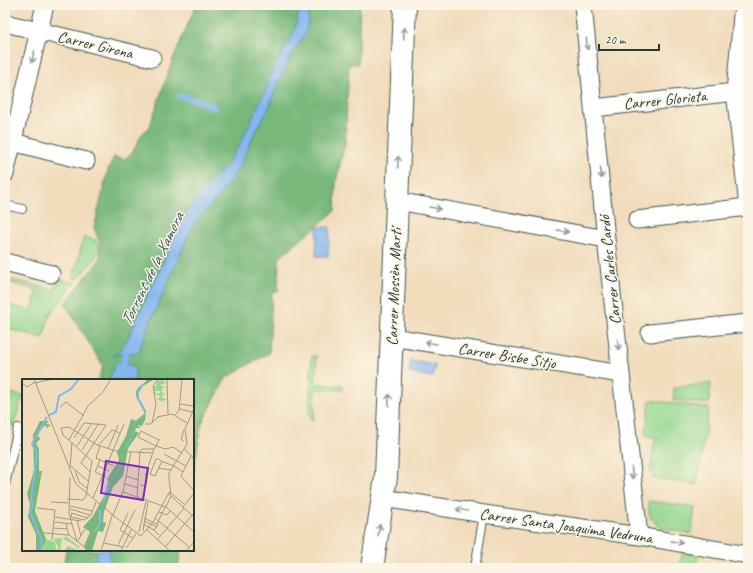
<svg xmlns="http://www.w3.org/2000/svg" width="753" height="573" font-family="Caveat,sans-serif">
<style>
.green{fill:#96d890;stroke:#5a8a62}
.forest{fill:#78b87a;stroke:#4c7a57}
.water{fill:#84b6f0;stroke:#527a92}
.lines{fill:none;stroke-linecap:round;stroke-linejoin:round}
.stream{stroke:#84b6f0;stroke-width:6}
.lane-casing{stroke:#3e5548;stroke-width:10}
.street-casing{stroke:#3e5548;stroke-width:19}
.secondary-casing{stroke:#3e5548;stroke-width:24}
.lane{stroke:#fff;stroke-width:8}
.street{stroke:#fff;stroke-width:17}
.secondary{stroke:#fff;stroke-width:22}
.oneway{stroke:#8f9e9a}
.labels{text-anchor:middle;dominant-baseline:central;stroke-width:3;stroke-linejoin:round;paint-order:stroke}
.street-label{font-size:16px;fill:#1f3d34;stroke:#fcf5e5}
.water-label{font-size:17px;font-style:italic;fill:#385b63;stroke:#fcf5e5}
.inset-river{fill:none;stroke:#84b6f0;stroke-width:2}
.inset-road{fill:none;stroke:#9d9c85;stroke-width:1}
.view{fill:#7b2cbf;fill-opacity:0.15;stroke:#7b2cbf;stroke-width:2}
.inset-edge{fill:none;stroke:#1f3d34;stroke-width:2}
</style>
<rect width="100%" height="100%" fill="#fcf5e5"/>
<filter id="ink" filterUnits="userSpaceOnUse"><feTurbulence type="fractalNoise" baseFrequency=".025" numOctaves="2"/><feDisplacementMap in="SourceGraphic" scale="8" xChannelSelector="R" yChannelSelector="G"/><feConvolveMatrix kernelMatrix="1 2 1 2 8 2 1 2 1" color-interpolation-filters="sRGB"/></filter>
<filter id="wash" filterUnits="userSpaceOnUse"><feTurbulence type="fractalNoise" baseFrequency=".012" numOctaves="4" result="noise"/><feDisplacementMap in="SourceGraphic" scale="16" xChannelSelector="R" yChannelSelector="G"/><feGaussianBlur stdDeviation="0.9" result="paint"/><feColorMatrix in="noise" values="0 0 0 0 0 0 0 0 0 0 0 0 0 0 0 0 0 1.4 0 .05"/><feComposite in="paint" operator="in"/></filter>
<g filter="url(#wash)">
<rect width="100%" height="100%" fill="#f1dcbb"/>
<path class="green" d="M84 237 96 240 100 248 94 260 78 279 73 278Z
M58 279 75 283 50 314 43 338 5 328V304L32 311 37 290 11 283 12 280 55 290Z
M312 356H317L315 384 343 385V390L315 389 314 419H311V415L309 414Z
M711 383 709 404 673 400 674 388Z
M5 392 23 396 13 426 6 424 7 423H5Z
M650 400 709 408 697 485 652 478 653 473 650 472 655 440H657L658 438 645 436Z
M648 501 695 507 691 534 659 527 650 517Z
M683 552 695 554 698 556 696 568H679Z"/>
<path class="forest" d="M196 5H360L358 64H349L345 144 336 182 335 211 279 258 278 292H272L269 353 226 378 201 425 193 475V380H98L103 366 65 304 100 259V243L94 228 108 170 114 157 125 159 134 150 142 134 150 126 171 64Z
M66 550H181L178 568H63Z"/>
<path class="water" d="M299 5H309L308 18 309 21 305 34 290 58 285 71 280 78 268 110 256 130 237 172 212 205 194 223 148 327 140 348V352L113 356 119 353 129 336 186 213 211 181 225 168 239 146 265 91 274 66 292 38 299 13Z
M317 227H330L328 256H316Z
M411 361 435 365 433 377 409 373Z
M124 363 133 366 135 370V380H109L115 364Z
M97 550H110V568H96Z"/>
<g class="lines">
<path class="stream" d="M180 96 203 102 214 108
M121 380 125 355 128 349"/>
</g>
</g>
<g filter="url(#ink)">
<g class="lines">
<defs>
<path id="lane" d="M5 205 22 209
M5 484 18 428
M475 568 484 514"/>
<path id="street" d="M583 5 606 239 639 536
M743 5 735 92 748 206
M5 23 152 58
M594 108 735 92 747 87 748 90
M5 140 86 161
M5 174 45 5
M397 201 606 239
M637 220 748 207
M5 262 51 274
M650 333 748 323
M392 337 621 374
M383 498 484 514 639 536 748 555"/>
<path id="secondary" d="M372 568 386 477 405 5"/>
</defs>
<use href="#lane" class="lane-casing"/>
<use href="#street" class="street-casing"/>
<use href="#secondary" class="secondary-casing"/>
<use href="#lane" class="lane"/>
<use href="#street" class="street"/>
<use href="#secondary" class="secondary"/>
</g>
<defs><path id="oneway-shaft" d="M-6 0H5M1.5-3L5.5 0L1.5 3" fill="none" stroke-width="1.6" stroke-linecap="round" stroke-linejoin="round"/></defs>
<g class="oneway">
<use href="#oneway-shaft" transform="translate(404 33) rotate(-87)"/>
<use href="#oneway-shaft" transform="translate(587 44) rotate(84)"/>
<use href="#oneway-shaft" transform="translate(33 57) rotate(103)"/>
<use href="#oneway-shaft" transform="translate(398 162) rotate(-87)"/>
<use href="#oneway-shaft" transform="translate(601 173) rotate(84)"/>
<use href="#oneway-shaft" transform="translate(435 208) rotate(10)"/>
<use href="#oneway-shaft" transform="translate(563 231) rotate(10)"/>
<use href="#oneway-shaft" transform="translate(431 343) rotate(-171)"/>
<use href="#oneway-shaft" transform="translate(618 344) rotate(84)"/>
<use href="#oneway-shaft" transform="translate(389 400) rotate(-88)"/>
<use href="#oneway-shaft" transform="translate(632 473) rotate(84)"/>
<use href="#oneway-shaft" transform="translate(462 510) rotate(-171)"/>
<use href="#oneway-shaft" transform="translate(379 530) rotate(-80)"/>
<use href="#oneway-shaft" transform="translate(677 542) rotate(10)"/>
</g>
</g>
<g class="labels">
<g class="street-label">
<text transform="translate(95 45) rotate(13)">Carrer Girona</text>
<text transform="translate(665 100) rotate(-6)">Carrer Glorieta</text>
<text transform="translate(610 270) rotate(-96)">Carrer Carles Cardó</text>
<text transform="translate(394 287) rotate(-88)">Carrer Mossèn Martí</text>
<text transform="translate(507 356) rotate(9)">Carrer Bisbe Sitjo</text>
<text transform="translate(566 526) rotate(8)">Carrer Santa Joaquima Vedruna</text>
</g>
<g class="water-label">
<text transform="translate(152 269) rotate(-64)">Torrent de la Xamora</text>
</g>
</g>
<g transform="translate(22 379)">
<rect width="172" height="172" fill="#f1dcbb"/>
<path d="M140 1 144 4 138 6 144 9H140V14H144L141 15 140 19 145 20 141 22 145 23 135 21 139 17 133 15 132 13 137 15 139 12H132V6L134 8 135 2ZM43 157 58 168 50 172H42L46 167 53 170 56 168 40 159 38 172H23V170L20 172 23 160 33 163 34 170H37L32 160 39 159H43Z" fill="#96d890"/>
<path d="M126 0H133L121 7 115 16 124 32 123 41 120 47 115 46 119 49H114L113 52 117 54 106 69 101 97 91 108 82 133 81 143 84 144 81 153 76 152 70 172H64L62 167 68 153 61 148 71 137 82 117 86 103 85 100 97 81 95 73 104 57 109 40 114 42 123 35 114 17V12ZM18 42H27L24 45 29 46 25 49 23 46 17 53 16 58 19 59 14 64 17 70V92H20L13 132 24 160 19 172H14V155L6 138 8 125 5 115 12 91 11 56Z" fill="#78b87a"/>
<path d="M115 20 118 21 120 24 123 31V34L122 36 114 42 110 60 100 75 101 86 88 103 86 112 78 132 85 106 101 85 99 76 110 57 114 41 123 34Z" fill="#84b6f0"/>
<path class="inset-river" d="M116 20V10L122 5M27 36 34 33 37 17 49 10 57 0M72 153 78 145V131M18 172 20 162 8 133 11 127 9 121 15 74 10 65 25 38"/>
<path class="inset-road" d="M12 0 54 105 91 136M145 0 146 35M0 4 5 8 13 3M13 4 31 0M158 25 172 27M38 28 44 23 62 37M158 30 170 33M153 36 157 32 160 0M135 38 150 35 165 44M130 44 134 26 131 7 136 0M123 45H128L137 38M39 49 41 56 70 82 64 117 61 121 45 120M39 49 47 48 75 66 94 72 131 74M52 59 62 44 84 46 59 84 68 93M47 61 66 27 81 13 89 0M137 61 119 52 116 58 134 67 137 61V60M162 62 159 60 162 51M55 67 70 44M76 67 90 51 98 54M78 67 74 79 92 87M86 70 96 46M132 70 134 67 143 70 151 68 160 74M162 70 172 79M60 71 77 44M118 73 120 70H132M142 75 164 87M169 77 159 97 172 112M78 81 73 93 84 98M140 82 133 97 128 95 134 80H137L139 82 152 87 161 93M49 87 66 102M76 87 87 92M48 89 50 63M136 89 149 91M53 91 57 103 66 110M104 97 116 101M48 98 47 134 55 163M147 101V94L165 65 163 50 172 30M103 105 116 109M118 106 124 107V94L132 70M101 113 144 128 172 153M149 114 162 125M148 116 172 138M145 117 149 114 147 101M115 118 118 73M71 119 102 45M29 123 46 124M48 127 70 132M144 128 149 117M161 128 172 114M15 129 33 131 30 161M48 130 68 136M137 133 145 136 149 131M49 134 66 139M50 134 49 138 62 141 69 136 74 123M106 134 98 151 111 159M89 135 119 157 131 143 148 112M91 136 101 112 109 73M33 138 59 142M122 139 136 146 132 151 137 156M133 139 167 168M55 141 59 157M122 142 135 148M32 143 50 145M44 145 47 156 68 172M121 145 132 151M135 145 143 128M32 149 45 150M125 151 148 172M121 152 126 123M117 153 124 122M22 154 47 156M135 161 162 129M55 163 63 150M82 164 101 168M96 166 113 131M143 168 172 134M104 169 114 155M79 172 90 137M99 172 109 151M164 172 172 163"/>
<path class="view" d="M84 82 126 89 121 121 79 114Z"/>
<rect width="172" height="172" class="inset-edge"/>
</g>
<rect width="753" height="573" fill="none" stroke="#fcf5e5" stroke-width="20"/>
<path d="M599 44v6h60v-6" fill="none" stroke="#1f3d34" stroke-width="2"/>
<text x="605" y="44" font-size="12" fill="#1f3d34" stroke="#fcf5e5" stroke-width="3" paint-order="stroke">20 m</text>
</svg>
